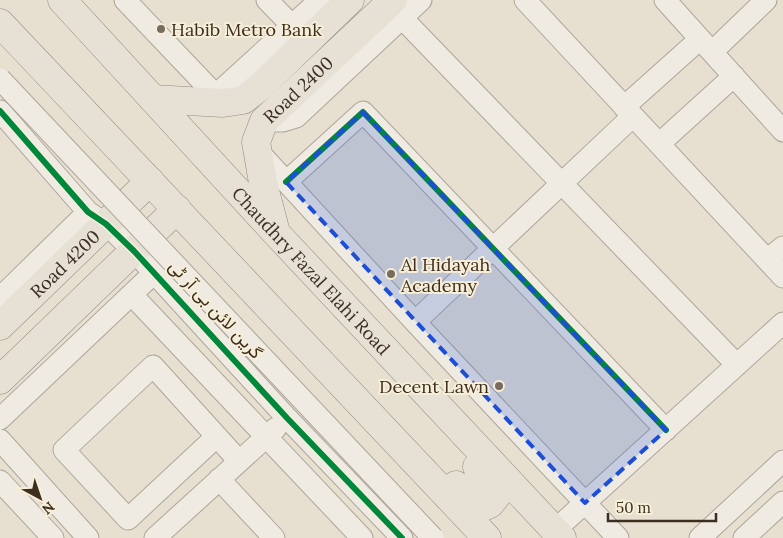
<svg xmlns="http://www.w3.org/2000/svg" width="783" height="538" font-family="Lora,Vazirmatn,serif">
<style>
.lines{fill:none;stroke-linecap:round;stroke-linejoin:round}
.minor-casing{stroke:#ada599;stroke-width:23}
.major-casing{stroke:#928b80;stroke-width:29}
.minor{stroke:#efebe3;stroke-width:21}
.major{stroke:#e6e1d4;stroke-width:28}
.minor-bridge-casing{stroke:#ada599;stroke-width:23;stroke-linecap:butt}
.minor-bridge{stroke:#efebe3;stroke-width:21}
.cycleway-casing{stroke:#f7eed8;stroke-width:9}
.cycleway{stroke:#00873e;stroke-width:6}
.marked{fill:#1d4ed8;fill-opacity:0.2;stroke:#1d4ed8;stroke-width:4;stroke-dasharray:10 6;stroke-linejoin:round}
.poi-dot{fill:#786c5e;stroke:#f7eed8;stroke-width:2}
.labels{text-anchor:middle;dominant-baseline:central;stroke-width:4;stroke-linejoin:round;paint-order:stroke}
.poi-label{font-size:18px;fill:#3d2e20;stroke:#f7eed8;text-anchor:start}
.street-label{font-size:18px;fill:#3d2e20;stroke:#f7eed8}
</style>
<rect width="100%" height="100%" fill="#e7e0d1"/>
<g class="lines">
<defs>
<path id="minor" d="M125 0 223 103
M267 0 301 35
M525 0 783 277
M665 0 783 131
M402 18 737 365
M712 52 766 0
M216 95 320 0
M624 107 700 39
M0 111 88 212 106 224 134 251 287 418 402 538
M264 121H283L296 117 421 0
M659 144 734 76
M257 150 415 322 618 538
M286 182 363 112 666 430
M767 260 783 247
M132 295 362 538
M0 298 88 212
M415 322 633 116
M0 419 154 273
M216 437 128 519 64 450 153 366 239 461
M0 440 88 538
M219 479 274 538
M0 481 53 538
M555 530 783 323
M155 538 276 428
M700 538 783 461
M744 538 783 502"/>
<g id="major">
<path id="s1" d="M62 0 275 232 562 538"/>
<path d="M0 23 487 538"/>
<path d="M153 99 223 103 243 100 261 86 350 0"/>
<path id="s2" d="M275 229 263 183 256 142 264 121 393 0"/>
<path id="s3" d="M0 326 150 181"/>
<path d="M0 380 177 209"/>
<path d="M456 485 475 505 481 508 490 504 498 494 495 487 477 467"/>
</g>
</defs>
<use href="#minor" class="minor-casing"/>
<use href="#major" class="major-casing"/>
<use href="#minor" class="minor"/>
<use href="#major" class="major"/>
<defs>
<path id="minor-bridge" d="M0 79 433 538"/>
</defs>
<use href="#minor-bridge" class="minor-bridge-casing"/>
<use href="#minor-bridge" class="minor-bridge"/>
<defs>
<path id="cycleway" d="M0 111 88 212 106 224 134 251 287 418 402 538
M286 182 363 112 666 430"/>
</defs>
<use href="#cycleway" class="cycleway-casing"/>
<use href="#cycleway" class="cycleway"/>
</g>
<path class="marked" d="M363 112 666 430 585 503 286 182Z"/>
<g class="poi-dot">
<circle cx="161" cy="29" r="5"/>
<circle cx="391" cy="274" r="5"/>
<circle cx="499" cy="386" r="5"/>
</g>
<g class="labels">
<g class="poi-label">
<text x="171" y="29">Habib Metro Bank</text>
<text x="401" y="264">Al Hidayah<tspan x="401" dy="21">Academy</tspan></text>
<text x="489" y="386" text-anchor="end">Decent Lawn</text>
</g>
<g class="street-label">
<text stroke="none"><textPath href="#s2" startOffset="158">Road 2400</textPath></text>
<text stroke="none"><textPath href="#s3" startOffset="90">Road 4200</textPath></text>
<text stroke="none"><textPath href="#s1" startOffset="368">Chaudhry Fazal Elahi Road</textPath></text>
<text transform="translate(216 309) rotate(47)">گرین لائن بی آر ٹی</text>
</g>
</g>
<g transform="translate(40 498) rotate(140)" stroke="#f7eed8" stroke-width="4" paint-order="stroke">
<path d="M0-4L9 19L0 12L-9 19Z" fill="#3d2e20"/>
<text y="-8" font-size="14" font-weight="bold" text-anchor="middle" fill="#3d2e20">N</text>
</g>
<path d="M608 513v8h108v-8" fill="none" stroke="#3d2e20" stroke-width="2.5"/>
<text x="616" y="513" font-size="15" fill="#3d2e20" stroke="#f7eed8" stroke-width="4" paint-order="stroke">50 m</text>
</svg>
